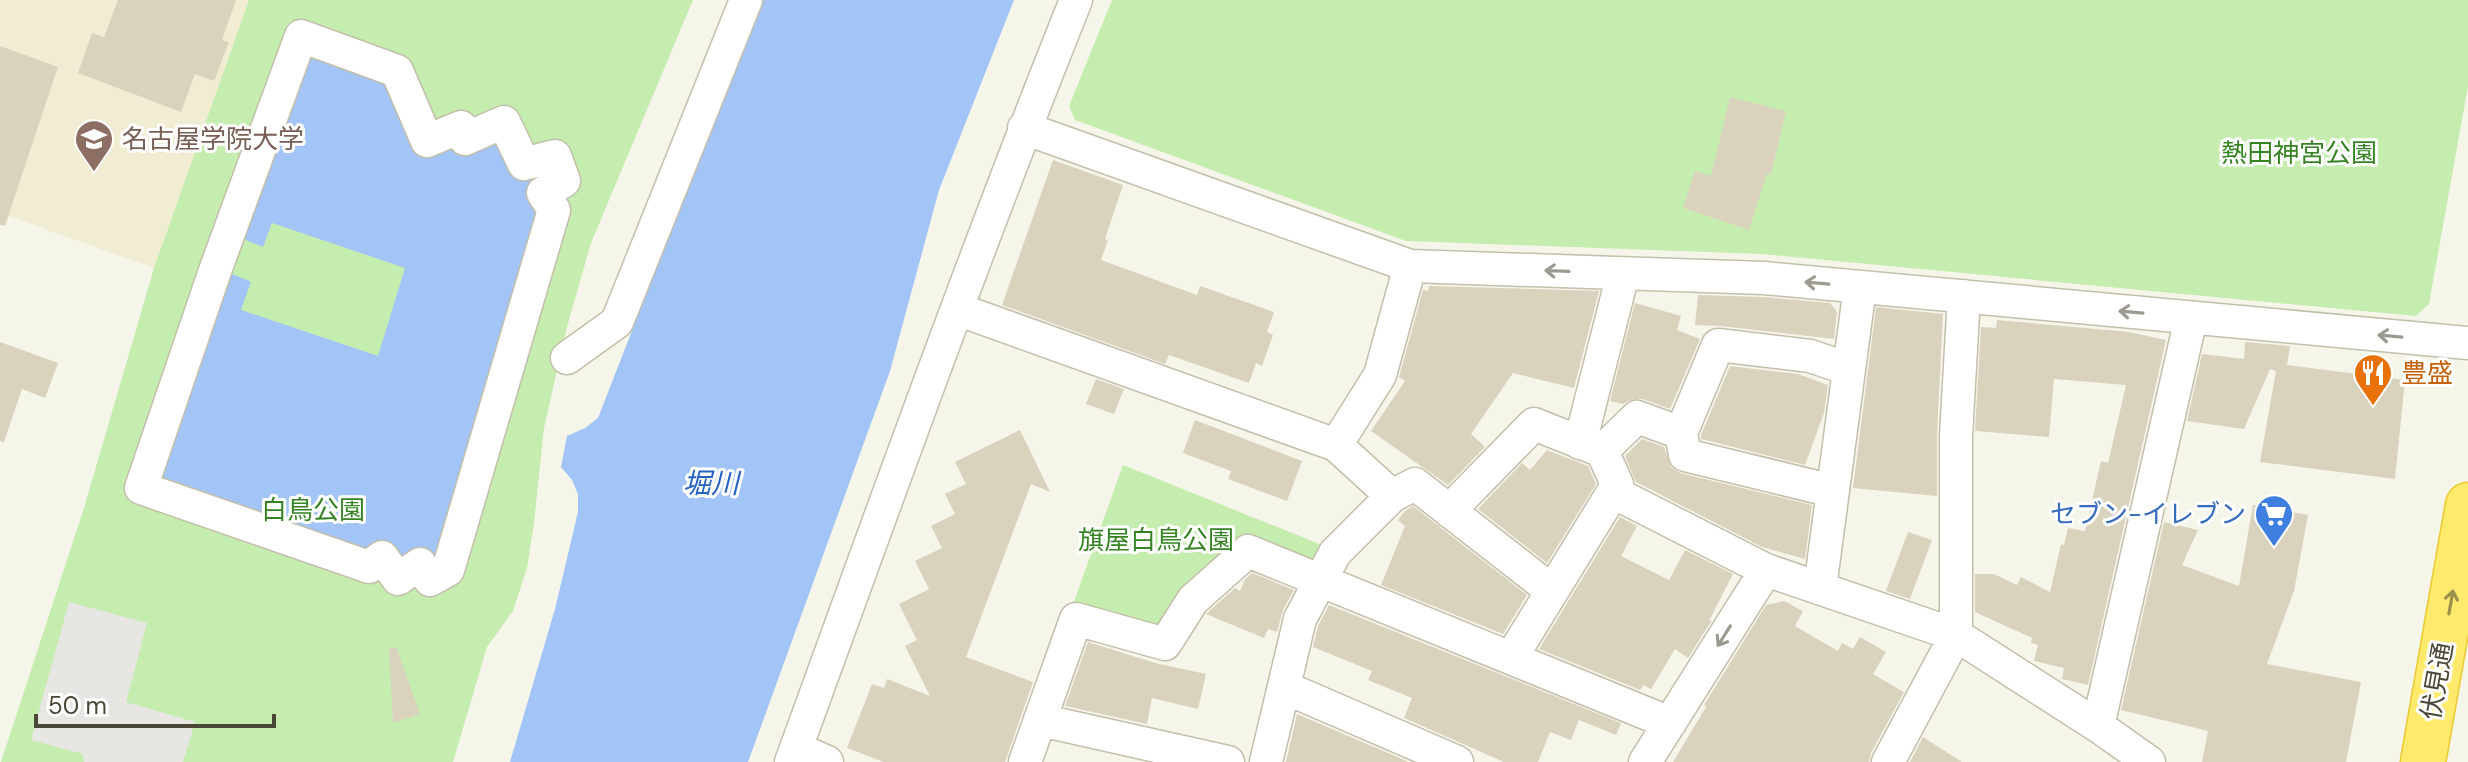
<svg xmlns="http://www.w3.org/2000/svg" width="2468" height="762" font-family="'DM Sans','Noto Sans JP',sans-serif">
<style>
.education{fill:#f0edd3}
.green{fill:#c6edb0}
.parking{fill:#e7e6e2}
.water{fill:#a2c4f7}
.building{fill:#d9d3be}
.lines{fill:none;stroke-linecap:round;stroke-linejoin:round}
.minor-casing{stroke:#c3bfab;stroke-width:35}
.highway-casing{stroke:#ebc92f;stroke-width:47}
.minor{stroke:#fff;stroke-width:32}
.highway{stroke:#ffea6c;stroke-width:44}
.oneway{stroke:#9c9a91}
.oneway2{stroke:#9c904f}
.labels{text-anchor:middle;dominant-baseline:central;stroke-width:6;stroke-linejoin:round;paint-order:stroke}
.education-label{font-size:26px;fill:#785e54;stroke:#fff;text-anchor:start}
.park-label{font-size:26px;fill:#368324;stroke:#fff}
.food-label{font-size:26px;fill:#c56008;stroke:#fff;text-anchor:start}
.shop-label{font-size:26px;fill:#366cbe;stroke:#fff;text-anchor:end}
.street-label{font-size:26px;fill:#4b4737;stroke:#fff}
.water-label{font-size:28px;font-style:italic;fill:#2562c2;stroke:#fff}
</style>
<rect width="100%" height="100%" fill="#f6f5ea"/>
<path class="education" d="M0 0H249L154 268 0 213Z"/>
<path class="green" d="M249 0H693L591 243 567 327 544 428 534 523 527 568 513 611 487 647 453 762H1L84 508 154 268Z
M1112 0H2468V86L2429 304 2416 316 1761 254 1406 241 1075 120 1069 106Z
M1123 465 1327 547 1307 563 1248 539 1155 630 1072 607Z"/>
<path class="parking" d="M69 602 147 623 126 702 195 722 183 762H84L83 754 31 740Z"/>
<path class="water" d="M761 0H1014L939 190 890 371 748 762H510L555 609 578 512V494L572 480 561 467 567 436 585 428 598 418Z
M304 44 392 75 424 149 503 130 551 162 548 211 449 541 437 549 442 565 401 569 149 481 223 270 251 282 241 310 378 356 405 268 272 223 263 247 236 236Z"/>
<path class="building" d="M118 0H236L222 40 229 42 214 81 195 74 181 112 78 73 92 33 104 37Z
M0 46 58 67 5 226 0 225Z
M1730 97 1786 111 1771 175 1767 173 1749 230 1683 208 1695 171 1711 176Z
M1053 160 1123 185 1105 239 1108 240 1101 260 1197 295 1200 286 1274 312 1267 332 1273 335 1262 366 1256 363 1249 383 1169 355 1165 364 1002 305Z
M1429 286 1599 291 1574 388 1513 373 1471 434 1485 447 1448 485 1371 431 1405 381 1399 377 1423 290 1428 291Z
M1698 295 1763 297 1830 303 1837 312 1834 339 1720 326 1695 325Z
M1635 303 1681 316 1677 330 1700 339 1670 409 1643 399H1632L1623 404 1610 401Z
M1876 307 1943 314 1937 435V496L1853 488Z
M1997 320 2129 332 2166 340 2088 685 2062 679 2064 668 2034 661 2038 645 2031 643 2032 638 1975 612V574H1994L2017 585 2021 577 2050 592 2061 544 2064 545 2068 528 2085 531 2101 461 2108 463 2126 385 2054 379 2049 437 1975 431 1981 327 1996 328Z
M0 342 58 363 45 398 22 389 4 442 0 441Z
M2245 342 2290 346 2287 365 2405 380 2395 479 2260 462 2276 371 2270 369 2244 429 2187 421 2202 354 2244 359Z
M1730 366 1798 374 1828 385 1824 413 1805 465 1701 439V435Z
M1096 379 1124 389 1114 414 1086 404Z
M1195 420 1302 461 1287 501 1228 479 1231 471 1183 453Z
M1020 430 1050 492 1031 484 966 657 1033 682 1005 762H884L847 748 872 684 884 688 887 679 930 696 905 646 917 640 899 604 929 589 915 561 942 548 931 526 955 514 945 494 966 484 955 462Z
M1642 439 1664 447 1671 467 1680 473 1812 505 1805 559 1762 547 1636 482 1625 456Z
M1547 450 1588 466 1596 484 1547 563 1478 509 1522 463 1530 470Z
M2253 505 2308 515 2294 591 2267 664 2361 682 2346 762H2202L2208 731 2121 710 2164 522 2198 530 2182 565 2239 586Z
M1413 506 1527 595 1503 634 1381 585 1405 526 1398 520 1405 511Z
M1620 517 1637 526 1621 556 1669 580 1685 550 1733 574 1709 621 1712 620 1688 658 1675 649 1651 689 1643 685 1640 690 1539 649Z
M1908 532 1932 540 1910 599 1886 591Z
M1252 573 1294 590 1283 610 1277 632 1268 629 1264 638 1206 614 1235 588 1240 591 1245 579Z
M1784 601 1803 611 1795 626 1838 651 1842 643 1853 649 1860 637 1886 652 1873 674 1904 692 1871 753 1869 762H1673L1706 707 1704 705 1766 605Z
M1329 605 1621 723 1616 735 1579 720 1571 740 1550 732 1538 762H1504L1404 718 1412 698 1368 680 1372 671 1313 647 1318 626Z
M1088 642 1155 663 1206 674 1198 709 1152 698 1147 724 1065 706Z
M396 647 420 714 393 723 389 649Z
M1297 714 1409 762H1286Z
M1923 737 1962 762H1910Z"/>
<g class="lines">
<defs>
<path id="minor" d="M301 36 397 71 427 141 461 127 465 139 504 122 524 164 555 156 564 181 543 193 554 210 448 570 430 580 420 564 398 579 382 557 369 567 141 488 216 268Z
M1024 128 1410 266 1764 278 2468 343
M957 309 1336 445 1392 496 1335 553 1300 619 1266 762
M567 358 617 322 746 0
M1681 433 1685 455 1833 491
M1580 443 1623 274
M1336 445 1380 375 1410 266
M1602 451 1617 484 1613 492 1766 570 1956 635 2098 726 2149 762
M1392 496 1415 484 1551 590
M1449 511 1534 424 1602 451 1637 417 1681 433 1718 345 1810 356 1849 369
M1820 588 1860 287
M1511 658 1613 492
M1286 688 1457 762
M1040 720 1228 762
M2098 726 2191 318
M796 748 827 762
M791 762C884 507 975 252 1076 0
M1025 762 1076 619 1165 644 1193 600 1248 551 1670 723
M1645 762 1766 570
M1888 762 1956 635V436L1964 296"/>
<path id="highway" d="M2423 762 2468 505"/>
</defs>
<use href="#minor" class="minor-casing"/>
<use href="#highway" class="highway-casing"/>
<use href="#minor" class="minor"/>
<use href="#highway" class="highway"/>
</g>
<defs><path id="oneway-shaft" d="M-6 0H5M1.5-3L5.5 0L1.5 3" fill="none" stroke-width="1.6" stroke-linecap="round" stroke-linejoin="round" transform="scale(2)"/></defs>
<g class="oneway">
<use href="#oneway-shaft" transform="translate(1557 271) rotate(-178)"/>
<use href="#oneway-shaft" transform="translate(1817 283) rotate(-175)"/>
<use href="#oneway-shaft" transform="translate(2131 312) rotate(-175)"/>
<use href="#oneway-shaft" transform="translate(2390 336) rotate(-175)"/>
<use href="#oneway-shaft" transform="translate(1724 636) rotate(122)"/>
</g>
<use class="oneway2" href="#oneway-shaft" transform="translate(2451 602) rotate(-80)"/>
<defs>
<symbol id="university-pin" viewBox="-11 -11 22 30"><path d="M0 17L-7.5 6A9.5 9.5 0 1 1 7.5 6Z" fill="#8d6e63" stroke="#fff"/><path d="M0-5L7-2L0 1L-7-2ZM-4 1L0 2.5L4 1V4Q0 6-4 4Z" fill="#fff"/></symbol>
<symbol id="restaurant-pin" viewBox="-11 -11 22 30"><path d="M0 17L-7.5 6A9.5 9.5 0 1 1 7.5 6Z" fill="#e8710a" stroke="#fff"/><path d="M-5-6h1v4h1v-4h1v4h1v-4h1v5L-1.5 .5V6h-2V.5L-5-1ZM5-6V6H3V1.5H1.5Q1.5-4 5-6Z" fill="#fff"/></symbol>
<symbol id="supermarket-pin" viewBox="-11 -11 22 30"><path d="M0 17L-7.5 6A9.5 9.5 0 1 1 7.5 6Z" fill="#3f7fe0" stroke="#fff"/><path d="M-6-5.5h2.5l.6 2H6L4.5 2H-2.5L-4.4-4H-6ZM-1.5 3.2a1.3 1.3 0 1 0 .1 0ZM3 3.2a1.3 1.3 0 1 0 .1 0Z" fill="#fff"/></symbol>
</defs>
<g fill-rule="evenodd">
<use href="#university-pin" x="72" y="117" width="44" height="60"/>
<use href="#restaurant-pin" x="2351" y="351" width="44" height="60"/>
<use href="#supermarket-pin" x="2252" y="492" width="44" height="60"/>
</g>
<g class="labels">
<g class="education-label">
<text x="122" y="139">名古屋学院大学</text>
</g>
<g class="park-label">
<text x="2299" y="153">熱田神宮公園</text>
<text x="313" y="510">白鳥公園</text>
<text x="1156" y="540">旗屋白鳥公園</text>
</g>
<g class="food-label">
<text x="2401" y="373">豊盛</text>
</g>
<g class="shop-label">
<text x="2246" y="514">セブン-イレブン</text>
</g>
<g class="street-label">
<text transform="translate(2437 681) rotate(-80)">伏見通</text>
</g>
<g class="water-label">
<text x="711" y="483">堀川</text>
</g>
</g>
<path d="M36 714v12h238v-12" fill="none" stroke="#4b4737" stroke-width="4"/>
<text x="48" y="714" font-size="24" fill="#4b4737" stroke="#ffffff" stroke-width="6" paint-order="stroke">50 m</text>
</svg>
